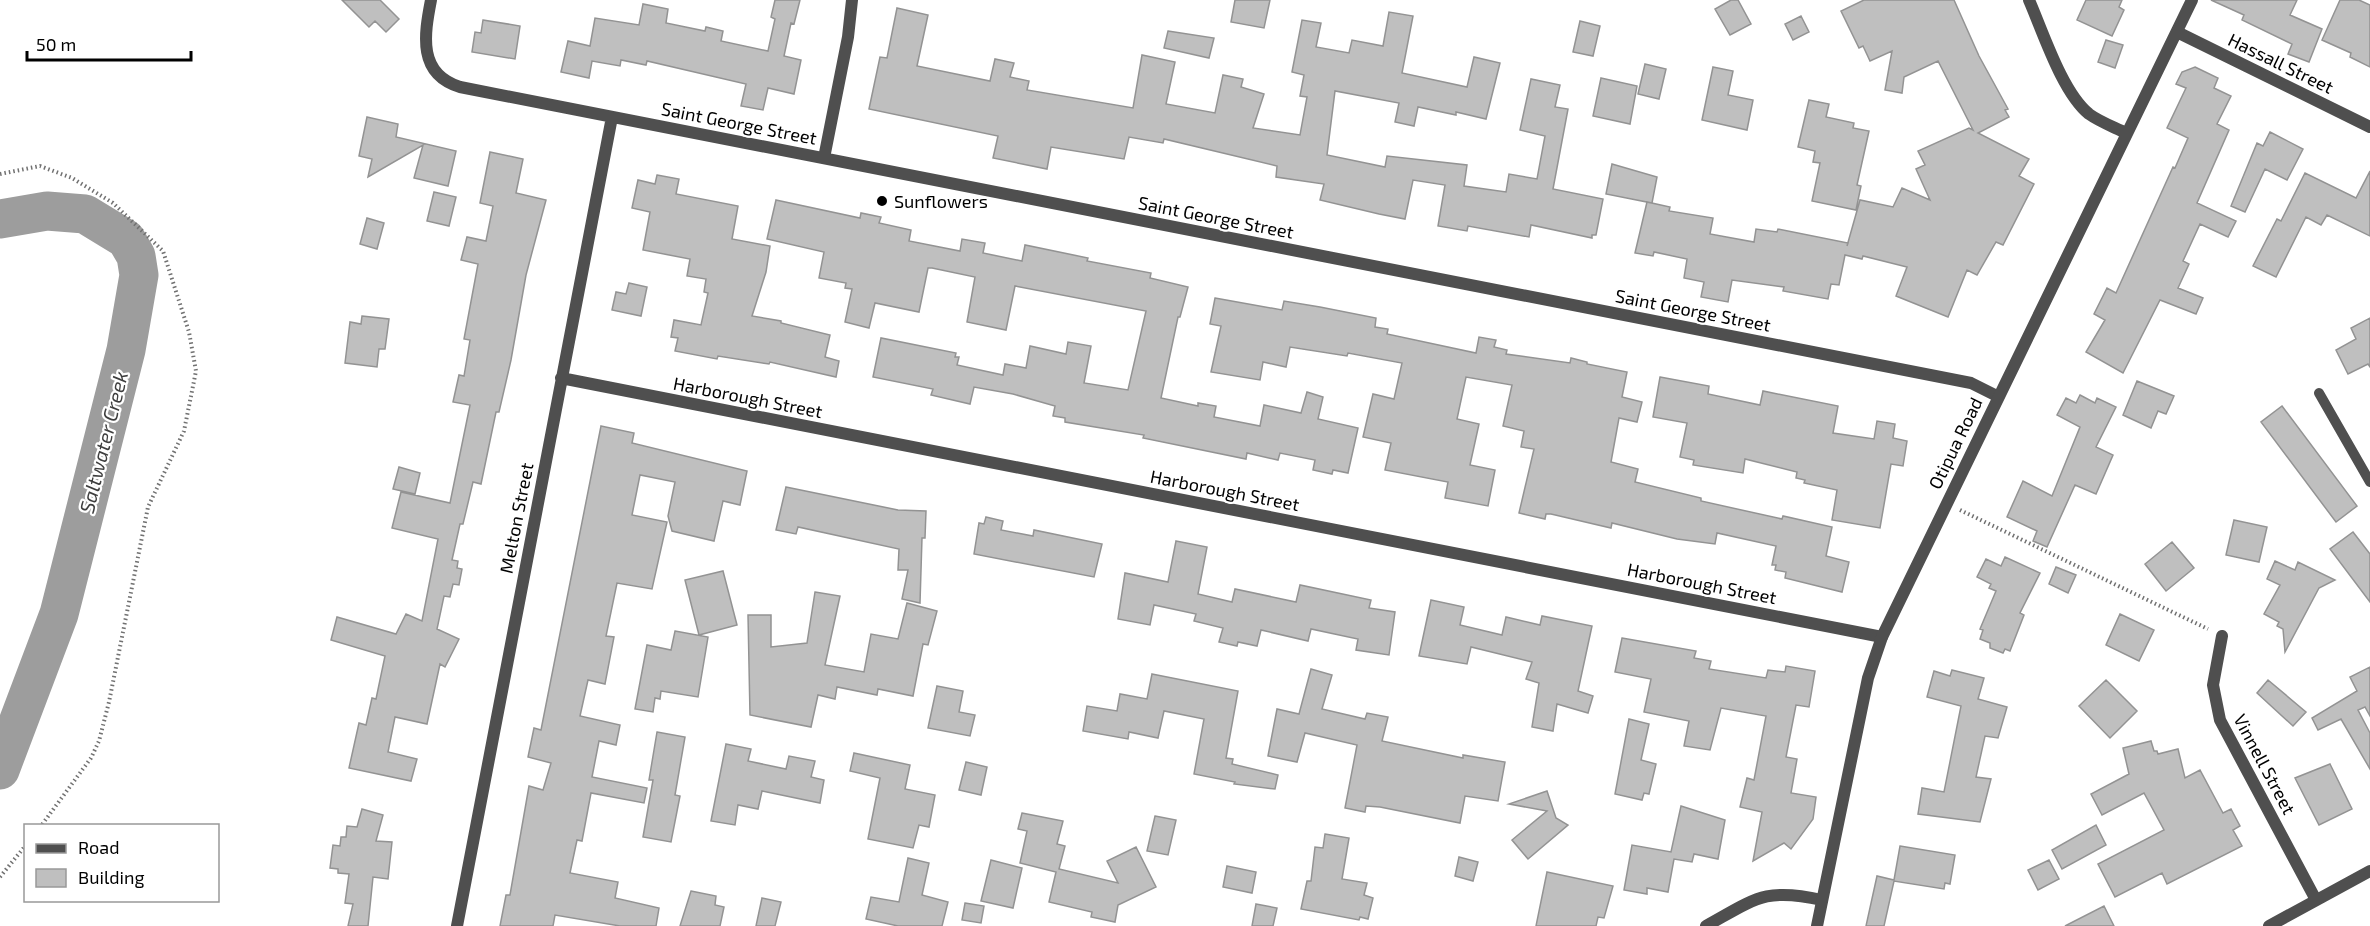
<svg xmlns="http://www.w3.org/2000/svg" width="2370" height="926" font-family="'Exo 2',sans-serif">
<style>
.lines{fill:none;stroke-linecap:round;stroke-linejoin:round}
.river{stroke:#9d9d9d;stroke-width:39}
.building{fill:#bfbfbf;stroke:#939393;stroke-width:1.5}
.path{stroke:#717171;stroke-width:4;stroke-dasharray:1.5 3;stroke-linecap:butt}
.service{stroke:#4f4f4f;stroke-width:10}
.minor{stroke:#4f4f4f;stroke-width:12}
.tertiary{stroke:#4f4f4f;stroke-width:12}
.poi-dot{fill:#000;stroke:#fff;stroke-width:2}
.labels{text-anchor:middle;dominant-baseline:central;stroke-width:4.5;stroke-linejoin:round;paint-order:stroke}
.street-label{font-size:18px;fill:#000;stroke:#fff}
.poi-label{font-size:18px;fill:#000;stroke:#fff;text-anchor:start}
.water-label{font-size:20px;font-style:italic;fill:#3e3e3e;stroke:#fff}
</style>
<rect width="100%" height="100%" fill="#fff"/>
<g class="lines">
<path class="river" d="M0 219 47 211 85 214 126 239 136 256 139 275 126 350 59 614 0 770"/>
</g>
<path class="building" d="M342 0H380L399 19 386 32 375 21 369 27Z
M775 0H800L794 24 791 23 784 56 801 60 794 94 768 88 763 110 741 106 746 84 647 61 646 65 621 60 620 66 592 61 589 78 561 72 568 41 590 46 595 18 639 25 643 4 668 9 666 23 705 31 706 27 723 31 721 41 768 51 775 19 771 17Z
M1235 0H1270L1264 28 1231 22Z
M1731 0H1738L1751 24 1730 35 1715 9Z
M1864 0H1954L1979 56 2008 109 2005 110 2009 117 1978 133 2029 159 2019 176 2034 184 2003 245 1996 242 1977 275 1967 270 1948 317 1896 296 1907 267 1863 256 1862 259 1845 255 1839 285 1831 284 1828 299 1783 291 1784 287 1732 280 1728 302 1701 297 1704 282 1684 278 1687 259 1654 252 1653 256 1635 253 1647 202 1670 207 1669 211 1713 218 1710 234 1754 242 1756 229 1777 232 1778 229 1848 243 1847 246 1860 200 1893 207 1902 188 1930 200 1916 169 1925 165 1918 151 1969 128 1973 130 1938 61 1904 77 1902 93 1885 90 1892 51 1870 61 1863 46 1859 48 1841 11Z
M2086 0H2122L2119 7 2124 10 2112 36 2077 20Z
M2211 0H2297L2290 15 2322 29 2309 62 2288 54 2292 44 2242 20 2244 15Z
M2340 0H2359L2370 5V67L2350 57 2351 53 2322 40Z
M897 8 928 15 917 66 990 81 995 59 1014 63 1010 77 1029 81 1027 90 1133 108 1142 55 1175 62 1166 104 1215 113 1223 75 1243 79 1241 87 1264 94 1253 128 1300 135 1307 97 1300 96 1304 75 1292 72 1302 20 1321 23 1316 47 1349 53 1352 40 1383 46 1389 12 1413 16 1402 73 1467 87 1474 57 1500 63 1486 119 1456 112V115L1418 107 1414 126 1395 122 1399 103 1335 91 1327 155 1385 167 1387 156 1467 165 1464 186 1506 192 1509 174 1537 179 1545 136 1520 130 1531 79 1560 85 1555 107 1568 109 1553 189 1603 199 1596 235H1592V238L1531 225 1529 237 1468 226 1467 231 1438 226 1445 185 1413 180 1405 219 1379 214 1320 200 1324 184 1276 177 1277 166 1164 139 1163 143 1129 137 1124 159 1051 147 1047 169 993 158 998 136 869 109 880 57 887 58Z
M1801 16 1809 32 1793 40 1785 24Z
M483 20 520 26 515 59 472 52 475 32 481 33Z
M1580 21 1600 26 1593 56 1573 52Z
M1168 31 1214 38 1209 58 1164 48Z
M2106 40 2123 45 2115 68 2098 62Z
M1645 64 1666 69 1659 99 1638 94Z
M1713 67 1733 71 1728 95 1753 100 1747 130 1702 120Z
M2195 67 2218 78 2214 88 2231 96 2217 124 2229 130 2197 203 2236 221 2228 237 2200 224 2183 261 2189 264 2178 288 2203 298 2196 314 2160 300 2123 373 2086 352 2105 320 2094 314 2107 288 2116 293 2173 167 2175 168 2188 138 2167 128 2186 88 2176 84 2182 72Z
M1601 78 1637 86 1630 124 1593 116Z
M1809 100 1829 104 1826 117 1854 123 1853 128 1869 131 1857 185 1861 186 1856 210 1812 201 1820 163 1813 162 1815 151 1798 147Z
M367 117 398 124 396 137 456 151 448 186 414 178 423 145 368 177 372 159 359 156Z
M2270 132 2303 149 2287 180 2265 169 2245 212 2231 206 2257 143 2263 146Z
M490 152 523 159 516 193 546 200 526 275 511 360 499 412H496L481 484 473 482 463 524H460L452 560 458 561 457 568 462 569 459 585 453 584 450 597 444 596 437 629 459 639 445 667 440 664 427 724 395 717 388 752 417 759 411 781 349 768 359 723 366 725 372 698 376 699 385 656 331 640 337 617 396 634 406 614 422 621 438 539 392 528 401 492 450 503 470 405 453 402 459 375 464 376 470 340 464 339 478 264 461 260 467 237 486 241 493 206 480 203Z
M1612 164 1657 177 1652 203 1606 194Z
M2370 171V236L2327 215 2321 225 2306 217 2276 277 2253 266 2277 219 2281 221 2305 173 2356 198Z
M657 175 679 179 676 194 738 206 732 239 770 246 766 272 752 316 781 321V323L830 335 825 357 839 361 836 377 770 362 769 364 718 356 717 359 675 351 678 338 671 337 674 320 701 325 708 293 704 292 706 279 687 276 690 259 643 250 650 212 632 208 638 180 655 184Z
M434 192 456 197 449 226 427 221Z
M776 200 860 218 861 213 881 217 879 223 911 230 909 241 960 251 962 239 985 243 983 253 1022 261 1025 245 1088 258 1087 261 1151 273 1150 278 1188 287 1180 317H1178L1161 398 1198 406V403L1216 406 1214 417 1260 426 1264 405 1301 413 1307 392 1323 397 1318 419 1358 428 1348 473 1333 470 1332 474 1313 470 1315 460 1280 453 1278 460 1247 453 1246 459 1143 438 1144 435 1065 422V418L1053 416 1055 406 1013 394 974 387 970 404 931 395 933 389 873 377 881 338 956 353 955 357H959L957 365 1003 375 1005 364 1026 368 1030 346 1066 354 1068 342 1091 346 1084 383 1128 390 1146 311 1015 286 1006 330 967 322 975 277 932 268H928L919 312 875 303 869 328 845 322 852 289 845 288 846 283 819 278 824 252 767 239Z
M367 218 384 223 377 249 360 244Z
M629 283 647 287 641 316 612 310 616 292 626 294Z
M1215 298 1282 310 1284 301 1320 307 1376 318 1375 327 1388 329 1387 334 1476 353 1479 337 1496 340 1494 347 1507 350 1506 354 1570 363 1571 358 1587 362V364L1627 372 1622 397 1642 402 1637 422 1619 418 1611 462 1638 469 1635 482 1701 498V501L1782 519 1783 516 1832 527 1826 556 1849 562 1842 592 1785 578 1786 572 1775 570 1776 565H1772L1776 546 1717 533 1715 544 1677 539 1612 523 1611 528 1551 514H1546L1545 519 1519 513 1534 449 1521 447 1524 431 1503 426 1512 385 1466 377 1457 419 1479 424 1470 465 1495 470 1488 506 1445 498 1448 482 1385 470 1391 443 1363 437 1373 394 1394 399 1402 363 1348 353 1347 356 1290 347 1286 367 1263 362 1260 380 1211 372 1221 326 1210 324Z
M362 316 389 319 385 349H379L377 367 345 363 350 322 361 324Z
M2370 318V367L2368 364 2348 374 2336 350 2356 339 2351 328Z
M1660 377 1709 386 1708 394 1760 405 1763 391 1838 406 1833 433 1874 439 1877 421 1895 424 1893 438 1907 441 1903 466 1891 464 1880 528 1832 520 1837 490 1804 483 1805 480 1796 478 1797 472 1745 459 1743 473 1693 465 1694 460 1680 457 1687 423 1653 417Z
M2137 381 2174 396 2166 414 2158 411 2151 428 2123 415Z
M2080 395 2095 403 2097 398 2116 407 2096 447 2113 455 2096 494 2075 485 2047 547 2033 541 2037 531 2007 517 2023 481 2052 496 2080 427 2057 415 2066 398 2076 403Z
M2282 406 2357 506 2336 522 2261 422Z
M601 426 634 433 632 443 747 471 740 505 723 501 714 541 672 531 668 516 675 482 640 475 632 515 667 522 652 589 617 583 606 636 614 637 605 684 588 680 580 716 620 725 616 745 599 741 592 777 647 788 644 803 591 793 582 841 577 840 570 873 618 882 615 898 659 908 656 926H620L555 915 553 926H500L506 895H510L529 786 543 790 551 763 528 757 534 728 541 730Z
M399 467 420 473 415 494 393 489Z
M786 487 898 510 926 511 925 538H922L920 603 902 599 908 570H898L899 549 798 527 796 534 776 530Z
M986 517 1003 521 1001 530 1033 536 1034 530 1102 544 1094 577 974 554 979 523 984 524Z
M2234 520 2267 527 2259 562 2226 555Z
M2353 532 2370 554V602L2330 549Z
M1176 541 1207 547 1198 594 1232 602 1235 589 1296 602 1300 585 1371 600 1369 608 1395 612 1389 655 1356 650 1358 639 1311 629 1308 641 1261 630 1257 646 1238 642 1237 646 1219 642 1223 628 1194 621 1196 614 1154 605 1150 625 1118 619 1125 573 1168 582Z
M2172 542 2194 568 2166 591 2145 564Z
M2005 557 2040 573 2020 613 2024 615 2010 651 2005 649 2003 653 1990 648V643L1980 639 1983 630 1980 629 1996 591 1989 588 1991 584 1977 577 1986 559 2001 566Z
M2275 561 2295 570 2298 562 2335 580 2319 588 2285 652 2283 629 2277 626 2279 622 2264 614 2280 585 2267 579Z
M2056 567 2076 575 2068 593 2049 584Z
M723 571 737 625 699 635 685 580Z
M815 592 840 596 825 665 864 672 871 634 898 639 907 603 937 611 928 645 923 644 913 696 878 689 877 695 837 687 835 699 818 695 811 727 750 715 748 615H771V647L807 643Z
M1431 600 1464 607 1460 625 1502 635 1506 617 1540 625 1542 616 1592 626 1578 691 1593 696 1588 713 1557 704 1553 731 1532 727 1539 683 1526 679 1532 662 1471 647 1467 664 1419 656Z
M2120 614 2154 630 2139 661 2106 645Z
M675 631 708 637 698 697 661 691 660 699 655 698 653 712 635 709 647 645 671 650Z
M1622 638 1696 651 1694 658 1711 661 1709 669 1766 678 1768 670 1785 672 1786 666 1815 671 1809 707 1796 705 1786 757 1797 759 1791 793 1816 797 1813 819 1791 849 1784 843 1753 861 1762 812 1740 807 1747 778 1754 780 1766 716 1721 708 1710 750 1684 746 1689 721 1644 712 1651 679 1615 672Z
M2370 667V716L2365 707 2358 710 2370 733V769L2341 719 2318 730 2312 718 2357 691 2350 677Z
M1311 669 1332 675 1322 709 1365 719 1367 713 1388 717 1382 741 1463 758V755L1505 762 1498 801 1465 796 1460 823 1380 807 1366 806 1365 812 1345 808 1357 745 1305 733 1297 762 1268 756 1277 709 1299 714Z
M1952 670 1984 678 1978 699 2007 707 1998 738 1985 736 1976 777 1991 779 1980 822 1918 814 1922 788 1944 792 1961 706 1927 697 1934 671 1950 676Z
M1152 674 1238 691 1226 758 1233 759 1232 764 1278 775 1275 789 1234 784 1235 782 1194 774 1204 719 1164 711 1158 738 1129 732 1128 739 1083 731 1087 706 1117 711 1120 694 1147 699Z
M2106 680 2137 711 2110 738 2079 706Z
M2268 680 2306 712 2293 726 2257 693Z
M937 686 963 691 959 712 975 715 970 736 928 728Z
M1629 719 1649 724 1641 760 1656 764 1649 794 1644 793 1642 800 1615 794Z
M657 732 685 737 675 795 680 796 671 842 643 837 653 780H649Z
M2151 741 2154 751H2157L2158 754 2178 749 2185 778 2200 770 2223 813 2231 809 2240 826 2233 830 2242 846 2167 884 2162 873 2115 897 2098 864 2164 830 2144 793 2102 815 2091 794 2129 774 2123 748Z
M726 744 751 749 748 761 786 769 789 756 815 761 811 777 824 780 820 803 762 791 758 809 738 805 735 825 711 821Z
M854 753 910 765 905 789 935 795 929 827 919 825 913 848 868 839 880 778 850 771Z
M966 762 987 767 981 795 959 790Z
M2330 764 2352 809 2319 825 2295 778Z
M1547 791 1556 818 1568 825 1528 859 1512 840 1547 811 1509 804Z
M1681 806 1725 820 1718 859 1694 854 1692 862 1674 859 1668 892 1647 888V894L1624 890 1632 845 1671 852Z
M362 809 383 815 376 841 392 842 388 879 373 877 368 926H348L353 904 345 903 349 874 338 873V869L330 868 333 845 340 846 341 837H346L347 826 357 827Z
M1022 813 1063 821 1057 844 1065 846 1059 869 1118 883 1107 861 1136 847 1156 887 1118 905 1115 922 1091 917 1092 912 1049 902 1056 872 1020 863 1027 831 1018 829Z
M1155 816 1176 820 1168 855 1147 851Z
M2096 825 2106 845 2062 869 2052 850Z
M1325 834 1349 838 1342 879 1367 883 1364 895 1373 898 1368 919 1360 917 1359 920 1301 909 1307 881H1311L1315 847 1323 848Z
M1900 846 1955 855 1950 884 1945 883 1944 889 1894 881 1884 926H1866L1877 876 1894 880Z
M1459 857 1478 862 1473 881 1455 876Z
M908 858 929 863 922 895 948 902 942 926H898L866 919 871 897 899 902Z
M991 860 1022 868 1013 908 981 901Z
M2049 860 2059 879 2038 890 2028 870Z
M1227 866 1256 872 1252 893 1223 887Z
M1547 872 1613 886 1604 918 1598 917 1596 926H1536Z
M691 891 716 896 715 905 724 907 720 926H680Z
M762 898 781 902 775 926H756Z
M965 903 984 906 981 923 962 920Z
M1256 904 1277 908 1273 926H1252Z
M2104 906 2114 926H2065Z"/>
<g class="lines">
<path class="path" d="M0 174 40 166 72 178 113 203 163 251 189 332 196 371 184 431 148 507 109 702 99 741 91 758 41 826
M1960 510 2208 629
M0 877 26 845"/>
<path class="service" d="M2319 393 2370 482"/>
<path class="minor" d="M431 0C424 36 418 74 460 87L1971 383 1997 396
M824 158 848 37 852 0
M561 378 1882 637
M2222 636 2213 685 2220 720 2316 900
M457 926 612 117
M1706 926C1755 899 1765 887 1822 900
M2269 926 2370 871"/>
<path class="tertiary" d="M2029 0C2043 32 2062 92 2089 114 2100 122 2114 127 2126 133
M2177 32 2370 127
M1817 926 1868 678 1882 637 2192 0"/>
</g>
<circle class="poi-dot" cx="882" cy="201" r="6"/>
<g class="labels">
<g class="street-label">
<text transform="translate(2281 63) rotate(26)">Hassall Street</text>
<text transform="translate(739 123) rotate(11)">Saint George Street</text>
<text transform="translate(1216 217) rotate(11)">Saint George Street</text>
<text transform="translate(1693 310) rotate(11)">Saint George Street</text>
<text transform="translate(748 397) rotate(11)">Harborough Street</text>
<text transform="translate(1955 443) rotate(-64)">Otipua Road</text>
<text transform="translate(1225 490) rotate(11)">Harborough Street</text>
<text transform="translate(516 518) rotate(-79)">Melton Street</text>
<text transform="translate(1702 583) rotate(11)">Harborough Street</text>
<text transform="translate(2265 764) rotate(62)">Vinnell Street</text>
</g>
<g class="poi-label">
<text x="894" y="201">Sunflowers</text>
</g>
<g class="water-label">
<text transform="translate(103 442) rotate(-76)">Saltwater Creek</text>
</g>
</g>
<rect x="24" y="824" width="195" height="78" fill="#ffffff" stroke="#999999" stroke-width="1.5"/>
<rect x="36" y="844" width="30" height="9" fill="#4f4f4f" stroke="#999999" stroke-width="1.5"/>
<text x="78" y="854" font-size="18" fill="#000000">Road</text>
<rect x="36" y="869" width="30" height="18" fill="#bfbfbf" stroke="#999999" stroke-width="1.5"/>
<text x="78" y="884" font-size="18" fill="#000000">Building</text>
<path d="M27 51v9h164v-9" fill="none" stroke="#000000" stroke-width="3"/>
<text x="36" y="51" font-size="18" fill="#000000" stroke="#ffffff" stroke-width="4.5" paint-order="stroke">50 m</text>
</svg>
